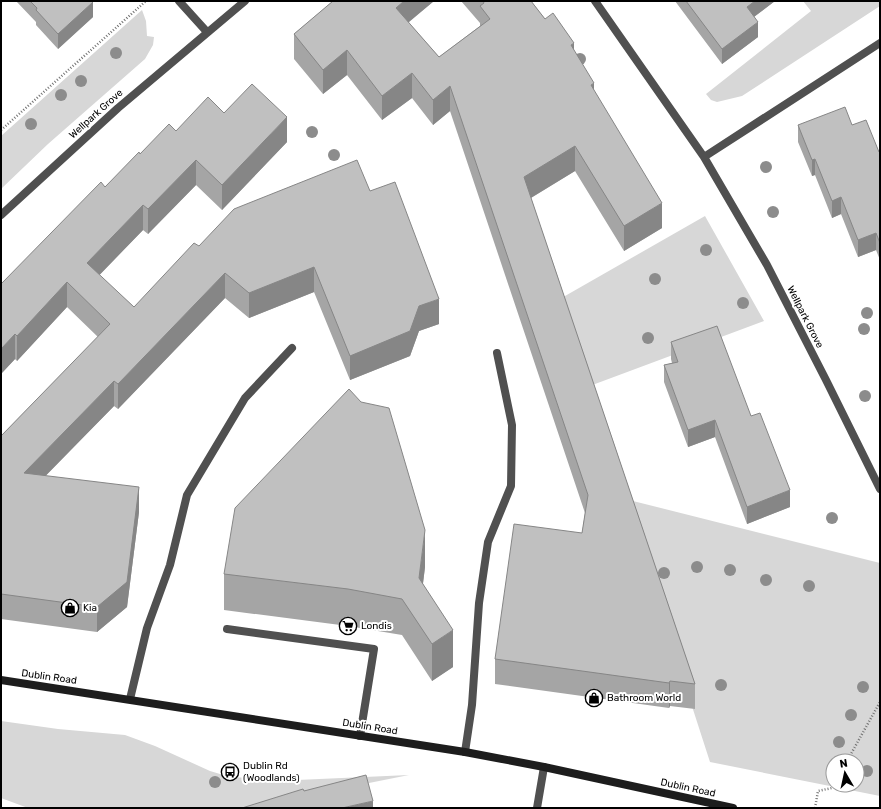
<svg xmlns="http://www.w3.org/2000/svg" width="881" height="809" font-family="Rubik,sans-serif">
<style>
.green{fill:#d7d7d7;fill-rule:evenodd}
.lines{fill:none;stroke-linecap:round;stroke-linejoin:round}
.path{stroke:#727272;stroke-width:2.5;stroke-dasharray:1 2;stroke-linecap:butt}
.lane{stroke:#505050;stroke-width:8}
.street{stroke:#505050;stroke-width:8}
.secondary{stroke:#1d1d1d;stroke-width:8}
.tree{fill:#8c8c8c}
.wall{fill:#a5a5a5}
.shaded-wall{fill:#868686}
.building{fill:#c0c0c0;stroke:#868686}
.labels{text-anchor:middle;dominant-baseline:central;stroke-width:4;stroke-linejoin:round;paint-order:stroke}
.street-label{font-size:10px;fill:#000;stroke:#fff}
.poi-label{font-size:10px;fill:#000;stroke:#fff;text-anchor:start}
</style>
<rect width="100%" height="100%" fill="#fff"/>
<path class="green" d="M803 1H880V6L742 96 717 102 711 100 706 94 811 11Z
M142 10 146 21 147 36 154 37 153 45 145 59 48 144 1 189V136Z
M705 216 764 321 587 387 558 300Z
M625 499 880 563V796L710 762ZM833 761H857V785H833Z
M1 721 58 729 125 735 155 746 210 771 230 777 297 780 409 775 359 785 277 808H28L1 798Z"/>
<g class="lines">
<path class="path" d="M1 130 146 1
M847 761 880 702
M815 808 818 791 832 788 833 785"/>
<path class="lane" d="M227 629 374 649 360 736
M130 699 147 628 170 565 187 495 245 398 292 348
M465 752 472 705 479 603 488 542 511 486 512 425 497 353
M537 808 544 767"/>
<path class="street" d="M179 1 207 32
M595 1 704 157 767 265 826 380 880 489
M704 157 880 43
M1 215 118 108 245 1"/>
<path class="secondary" d="M1 680 465 752 544 767 733 808"/>
</g>
<g class="tree">
<circle cx="116" cy="53" r="6"/>
<circle cx="580" cy="59" r="6"/>
<circle cx="81" cy="81" r="6"/>
<circle cx="61" cy="95" r="6"/>
<circle cx="31" cy="124" r="6"/>
<circle cx="312" cy="132" r="6"/>
<circle cx="334" cy="155" r="6"/>
<circle cx="766" cy="167" r="6"/>
<circle cx="773" cy="212" r="6"/>
<circle cx="706" cy="250" r="6"/>
<circle cx="655" cy="279" r="6"/>
<circle cx="743" cy="303" r="6"/>
<circle cx="867" cy="313" r="6"/>
<circle cx="864" cy="329" r="6"/>
<circle cx="648" cy="338" r="6"/>
<circle cx="865" cy="396" r="6"/>
<circle cx="832" cy="518" r="6"/>
<circle cx="697" cy="567" r="6"/>
<circle cx="730" cy="570" r="6"/>
<circle cx="664" cy="573" r="6"/>
<circle cx="766" cy="580" r="6"/>
<circle cx="809" cy="586" r="6"/>
<circle cx="721" cy="685" r="6"/>
<circle cx="863" cy="687" r="6"/>
<circle cx="851" cy="715" r="6"/>
<circle cx="839" cy="742" r="6"/>
<circle cx="867" cy="771" r="6"/>
<circle cx="215" cy="782" r="6"/>
</g>
<path class="wall" d="M16 1H92L93 17 58 49 36 25V22Z
M333 1H434L408 22 439 57 480 26V23L461 1H531L545 19 574 52 662 228 624 251 575 171 531 198 695 684V709L670 706 669 708 495 684V659L582 533 585 513 450 111 433 125 412 98 382 120 347 75 323 94 294 59V34Z
M675 1H775L754 17 758 37 722 64Z
M224 113 287 142 222 210 196 185 148 234 143 230 99 275 134 307 199 246 370 191 439 324 419 331 410 356 350 380 314 292 249 318 225 298 118 409 114 406 45 476 139 512 127 607 97 632 1 619V436L98 337 67 307 17 361 15 359 1 374V284L140 154 176 131Z
M798 125H852L879 152H880V260L876 250 858 257 841 214 832 218 815 175 812 176 798 142Z
M671 342 751 416 790 507 747 524 715 437 688 447 664 382V365L672 363 671 359Z
M425 567 423 584 453 667 432 681 402 635 348 626 224 610V574Z"/>
<path class="shaded-wall" d="M404 1H434L396 33V8Z
M755 1H775L747 22V7Z
M93 2V17L58 49V34Z
M758 22V37L722 64V49Z
M574 43V68L571 45Z
M347 50V75L323 94V70Z
M412 73V98L382 120V96Z
M594 83V108L591 85Z
M450 86V111L433 125V100Z
M287 117V142L222 210V185Z
M575 146V171L524 202V177Z
M815 159V175L812 176V160Z
M196 160V185L148 234V209Z
M841 197V214L832 218V201Z
M662 203V228L624 251V226Z
M143 205V230L87 288V263Z
M876 233V250L858 257V240Z
M314 267V292L249 318V293Z
M225 273V298L118 409V384Z
M67 282V307L17 361V336Z
M439 299V324L419 331 410 356 350 380V356L419 306Z
M15 334V359L1 374V349Z
M114 381V406L24 498V473Z
M715 420V437L688 447V430Z
M139 487V512L127 607 97 632V607Z
M790 490V507L747 524V507Z
M425 530V567L419 614V578Z
M453 630V667L432 681V644Z
M670 681V706L669 708V683Z
M373 801V808H342Z"/>
<path class="building" d="M30 1H92L93 2 58 34 36 10 37 8Z
M333 1H404L396 8 439 57 490 19 480 6 484 3 483 1H531L545 19 553 13 574 43 571 45 594 83 591 85 662 203 624 226 575 146 524 177 695 684 670 681 669 683 495 659 514 524 582 533 588 495 450 86 433 100 412 73 382 96 347 50 323 70 294 34Z
M686 1H755L747 7 758 22 722 49Z
M252 84 287 117 222 185 196 160 148 209 143 205 87 263 134 307 194 243 199 246 234 209 357 160 370 191 395 182 439 299 419 306 410 331 350 356 314 267 249 293 225 273 118 384 114 381 24 473 139 487 127 582 97 607 1 594V436L110 324 67 282 17 336 15 334 1 349V284L101 182 105 187 139 152 140 154 169 124 176 131 208 97 224 113Z
M845 107 852 125 866 120 879 152H880V243L876 233 858 240 841 197 832 201 815 159 812 160 798 125Z
M717 326 751 416 760 413 790 490 747 507 715 420 688 430 664 365 678 362 671 342Z
M349 389 361 402 389 408 425 530 419 578 453 630 432 644 402 599 348 589 224 574 235 508Z
M366 775 373 801 342 808H242L303 789 304 791Z"/>
<defs>
<symbol id="shop-ring" viewBox="-11 -11 22 22"><circle r="9.5" fill="#fff" stroke="#000" stroke-width="1.5"/><path d="M-5-2.5h2.3a2.7 3.5 0 0 1 5.4 0H5L5.5 6h-11ZM-1.5-2.5h3a1.5 2.3 0 0 0-3 0Z" fill="#000"/></symbol>
<symbol id="supermarket-ring" viewBox="-11 -11 22 22"><circle r="9.5" fill="#fff" stroke="#000" stroke-width="1.5"/><path d="M-6-5.5h2.5l.6 2H6L4.5 2H-2.5L-4.4-4H-6ZM-1.5 3.2a1.3 1.3 0 1 0 .1 0ZM3 3.2a1.3 1.3 0 1 0 .1 0Z" fill="#000"/></symbol>
<symbol id="bus-ring" viewBox="-11 -11 22 22"><circle r="9.5" fill="#fff" stroke="#000" stroke-width="1.5"/><path d="M-5-6H5V4H4V6H2V4H-2V6H-4V4H-5ZM-3.5-4V0h7V-4ZM-3.5 1.2v1.5H-2V1.2ZM2 1.2v1.5H3.5V1.2Z" fill="#000"/></symbol>
</defs>
<g fill-rule="evenodd">
<use href="#shop-ring" x="60" y="598" width="20" height="20"/>
<use href="#supermarket-ring" x="338" y="616" width="20" height="20"/>
<use href="#shop-ring" x="584" y="688" width="20" height="20"/>
<use href="#bus-ring" x="220" y="762" width="20" height="20"/>
</g>
<g class="labels">
<g class="street-label">
<text transform="translate(96 114) rotate(-42)">Wellpark Grove</text>
<text transform="translate(805 317) rotate(63)">Wellpark Grove</text>
<text transform="translate(49 677) rotate(8)">Dublin Road</text>
<text transform="translate(370 727) rotate(9)">Dublin Road</text>
<text transform="translate(688 788) rotate(12)">Dublin Road</text>
</g>
<g class="poi-label">
<text x="83" y="608">Kia</text>
<text x="361" y="626">Londis</text>
<text x="607" y="698">Bathroom World</text>
<text x="243" y="766">Dublin Rd<tspan x="243" dy="12">(Woodlands)</tspan></text>
</g>
</g>
<rect width="881" height="809" fill="none" stroke="#000000" stroke-width="4"/>
<g transform="translate(845 773) rotate(351)"><circle r="19" fill="#ffffff" stroke="#999999"/>
<path d="M0-3L7 15L0 10L-7 15Z" fill="#000000"/>
<text y="-6" font-size="11" font-weight="bold" text-anchor="middle" fill="#000000">N</text>
</g>
</svg>
